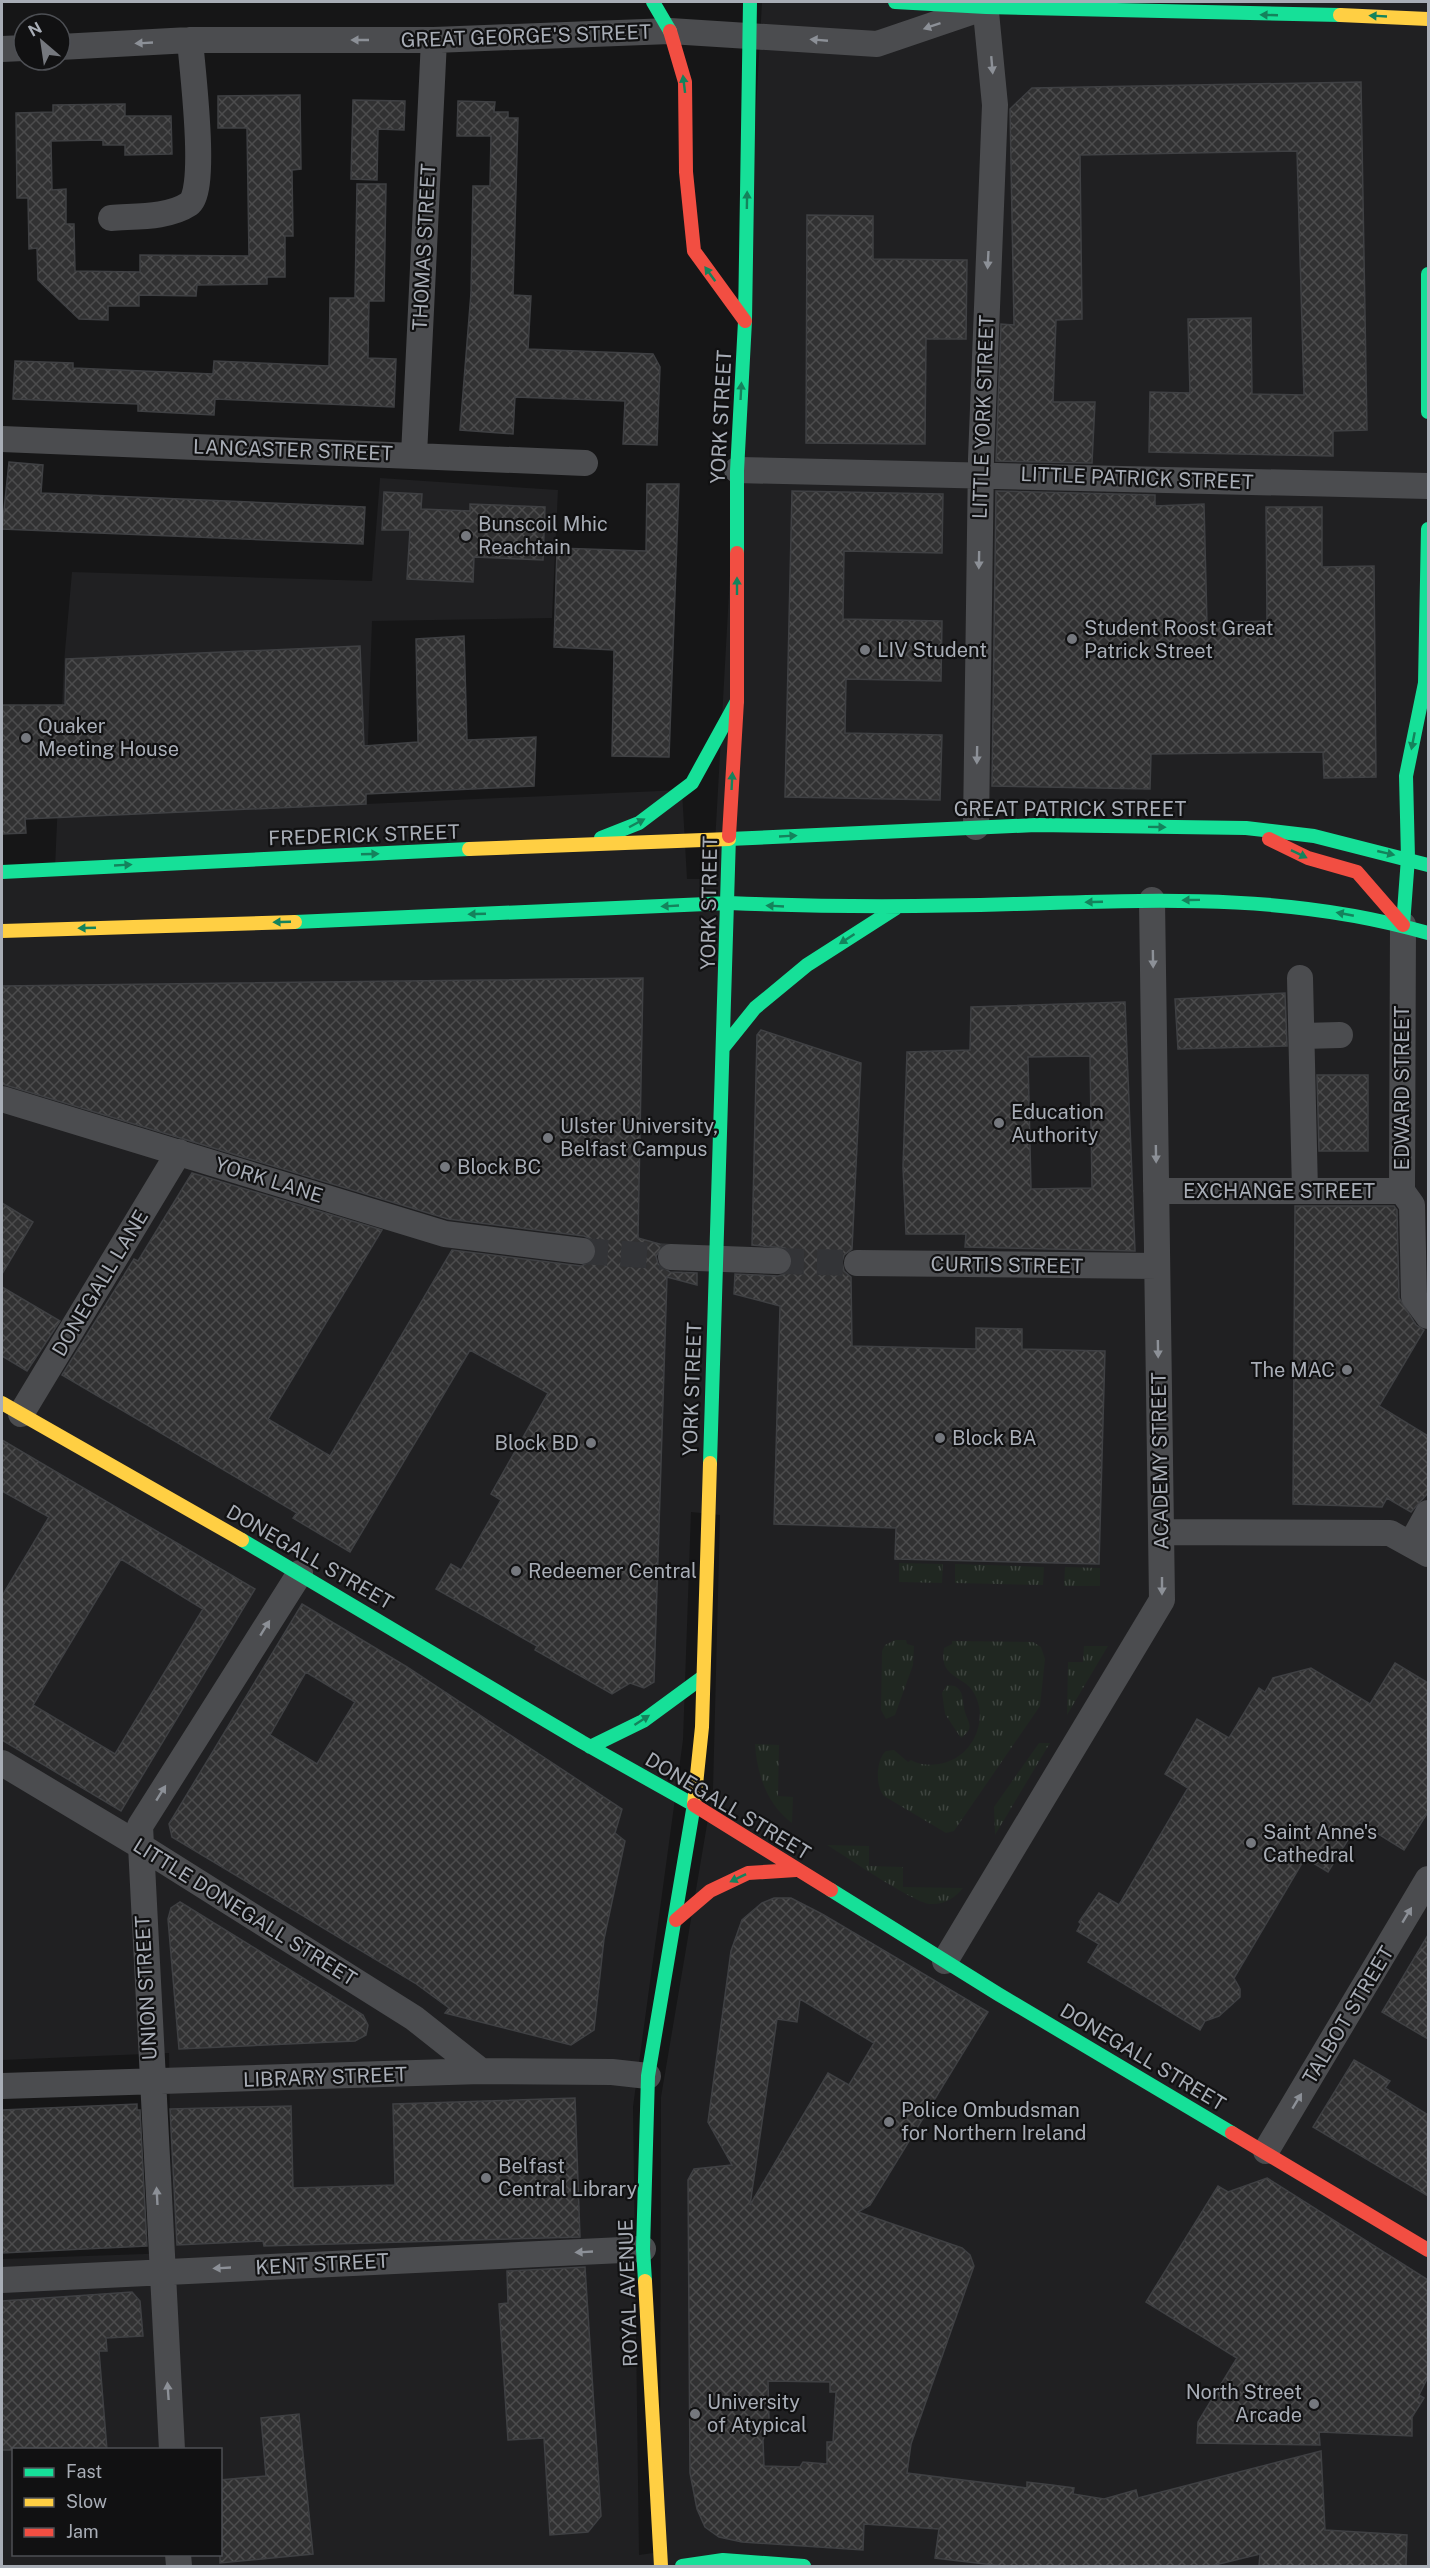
<svg xmlns="http://www.w3.org/2000/svg" width="1430" height="2568" font-family="'Public Sans',sans-serif">
<style>
.built{fill:#202022;fill-rule:evenodd}
.grass{fill:url(#grass-tufts)}
.building{fill:url(#building-cross-hatch);stroke:#3f4043;stroke-width:1.5;fill-rule:evenodd}
.lines{fill:none;stroke-linecap:round;stroke-linejoin:round}
.street-tunnel{stroke:#333437;stroke-width:26;stroke-dasharray:26 13;stroke-linecap:butt}
.street{stroke:#4b4c4f;stroke-width:26}
.fast{stroke:#16e098;stroke-width:14}
.slow{stroke:#ffcf43;stroke-width:14}
.jam{stroke:#f24e42;stroke-width:14}
.oneway{fill:#14835c}
.oneway2{fill:#8c9097}
.poi-dot{fill:#75787e;stroke:#111112;stroke-width:2}
.labels{text-anchor:middle;dominant-baseline:central;stroke-width:4.5;stroke-linejoin:round;paint-order:stroke}
.street-label{font-size:20px;fill:#a8adb6;stroke:#111112}
.poi-label{font-size:20px;fill:#a8adb6;stroke:#111112;text-anchor:start}
</style>
<defs>
<pattern id="grass-tufts" width="24" height="20" patternUnits="userSpaceOnUse" patternTransform="scale(1.5)"><rect width="24" height="20" fill="#202721"/><path d="M3 7l-1-3M5 7V3M7 7l1-3M15 17l-1-3M17 17v-4M19 17l1-3" fill="none" stroke="#3e443f"/></pattern>
<pattern id="building-cross-hatch" width="8" height="8" patternUnits="userSpaceOnUse" patternTransform="scale(1.5)"><rect width="8" height="8" fill="#313132"/><path d="M0 0l8 8M0 8l8-8" fill="none" stroke="#4c4c4d"/></pattern>
</defs>
<rect width="100%" height="100%" fill="#161617"/>
<path class="built" d="M762 2H1428V2566H2V2259L172 2253 169 2053 2 2060V872L55 868 64 662 72 572 372 581 380 478 558 490 552 618 372 621 366 804 682 790 687 879H713ZM691 1512 720 1515 713 1789 661 2097 660 2552 639 2555 633 2107 683 1740ZM14 2450H220V2554H14Z"/>
<path class="grass" d="M899 1563 943 1564 942 1583 899 1582Z
M955 1564 1044 1567 1043 1585 955 1583Z
M1065 1567 1100 1568V1586H1064Z
M895 1640H906L907 1644 914 1646 913 1665 895 1715 886 1719 881 1710 882 1651 885 1645Z
M952 1641 1033 1642 1041 1647 1045 1659 1040 1706 954 1831 946 1833 884 1796C875 1786 876 1759 886 1751L894 1750 908 1762 911 1760C922 1766 934 1766 947 1762 975 1753 990 1716 972 1690 965 1680 950 1677 945 1666 943 1660 943 1654 944 1648L952 1644Z
M1084 1646H1108L1067 1715 1068 1662H1083Z
M947 1685 955 1686C964 1692 962 1698 964 1708 966 1721 977 1727 961 1738L945 1714 942 1693Z
M1039 1743H1050L995 1835 994 1807Z
M755 1744 779 1745 778 1796 793 1797 792 1823C767 1804 757 1775 755 1744Z
M827 1845 869 1846V1866L903 1867V1887L963 1888C955 1898 944 1905 930 1904 912 1902 847 1857 827 1845Z"/>
<path class="building" d="M1361 82 1367 430 1333 431V456L1149 452 1150 392 1190 393 1188 319 1251 318 1252 394 1304 395 1297 151 1080 155 1082 319 1056 320 1053 402H1095L1092 463 996 461 1001 324 1014 325 1010 109 1032 88Z
M300 95 301 169 292 170 293 236H285V277H267V284L197 285 196 296 139 295V306H108V320L79 319 38 280 37 248 29 249 28 198H17L16 113 53 112V105L125 104V116H171L172 154 125 155V145H103V140L51 141 52 190 66 189V224H74L75 271 140 272V255L249 256 247 128H218V96Z
M353 100 405 101 404 130 378 129 377 180 351 179Z
M458 101 495 102 494 112H508V118H518L513 295 531 296 528 349 653 354 660 367 657 445 623 444 625 401 515 397 513 434 460 430 471 293 473 186H490L491 136H457Z
M357 184H386L384 301H369L368 358 396 359 394 407 215 399 214 415 138 411V404L13 399 15 361 73 363V368L213 374 214 361 329 366 330 298H355Z
M807 215 873 216V259L967 260 966 339H926L925 444 806 443Z
M9 462 43 465 41 493 365 507 363 544 2 529Z
M647 484H679L669 757 612 756 614 650 554 647 557 548 646 551Z
M792 491 943 494 942 553 844 551 843 619 942 621 941 681 846 679 845 733 942 735 940 800 785 797Z
M996 491 1155 495V506L1204 504 1207 623 1267 621 1266 507H1322V567L1374 566 1376 777 1324 778 1323 752 1151 754 1150 789 992 786Z
M384 492 422 494 421 509 470 511V504L545 507 543 560 474 557 473 582 407 579 410 530H382Z
M464 636 467 740 536 737 534 786 366 794V804L25 819 26 833 2 834V705H65L66 659 360 646 364 746 418 742 416 639Z
M643 978 638 1238 663 1245 656 1256 658 1264 670 1272 697 1273V1285L667 1277 654 1682 644 1688 630 1683 612 1694 535 1650 537 1646 436 1589 451 1564 461 1570 501 1500 491 1494 548 1393 470 1350 350 1552 293 1518 297 1513 62 1375 134 1259 138 1261 192 1173 382 1230 268 1419 330 1456 452 1250 581 1266 594 1260 597 1253 591 1239 584 1236 448 1219 2 1084V986Z
M1285 993 1287 1046 1178 1049 1175 999Z
M1125 1002 1135 1251 965 1247 966 1234H906L903 1167 907 1052 970 1050 971 1007ZM1090 1056 1092 1188 1031 1189 1028 1057Z
M761 1030 861 1063 852 1249 844 1255 842 1262 844 1271 851 1277 852 1346 976 1349V1328L1022 1329V1349L1105 1351 1099 1564 895 1559 896 1528 774 1524 780 1306 734 1294 735 1274 778 1276 785 1274 793 1262 791 1254 785 1248 752 1245 757 1035Z
M1317 1075H1368V1151H1319Z
M2 1203 33 1222 2 1274Z
M1295 1206H1394L1397 1210 1399 1298 1416 1325 1424 1330 1379 1406 1428 1436V1493L1411 1512 1387 1498 1382 1507 1293 1504Z
M2 1287 60 1321 27 1371 2 1356Z
M2 1440 255 1589 121 1811 2 1740V1596L49 1517 2 1491ZM121 1559 203 1609 115 1754 33 1705Z
M302 1604 407 1667 622 1809 615 1833 625 1841 604 1939 594 2030 571 2045 445 2013 449 2008 415 1983 172 1837 169 1824ZM306 1672 355 1702 317 1764 270 1735Z
M1395 1663 1428 1683V1812L1404 1850 1359 1822 1328 1872 1305 1858 1234 1978 1240 1989V1997L1219 2016 1205 2021 1200 2030 1088 1962 1099 1944 1077 1931 1081 1924 1079 1922 1099 1893 1119 1905 1188 1788 1165 1774 1197 1719 1229 1738 1259 1688 1265 1692 1273 1678 1311 1668 1370 1704Z
M774 1898H791L822 1914 988 2012 870 2205 858 2212 962 2248 970 2255 974 2266 911 2444 907 2473 1027 2488V2482L1052 2485 1074 2488 1073 2494 1104 2499 1136 2490 1138 2498 1321 2451 1325 2530 1407 2535 1406 2566H1259L1260 2554 1211 2566H1002L935 2558 939 2529 864 2524 863 2550 742 2542 719 2537 705 2527 697 2509 690 2473 688 2180 694 2169 732 2165 708 2122 731 1951 742 1920 762 1903ZM800 1999 874 2043 849 2085 828 2073 750 2205 777 2019 797 2022ZM768 2381 830 2382V2392H836L833 2442H827V2464L803 2462 800 2467 764 2466 763 2440 769 2421Z
M180 1902 363 2015 368 2025 366 2035 355 2041 179 2049 168 1919 171 1908Z
M1428 1935V2039L1382 2012Z
M1354 2060 1390 2081 1385 2088 1428 2115V2196L1313 2127Z
M575 2098 580 2237 264 2246 263 2241 177 2245 170 2109 291 2106 293 2188 395 2185 393 2104Z
M137 2104V2110H140L147 2246 2 2253V2110Z
M1267 2178 1428 2280V2377L1419 2395 1424 2398 1412 2417V2436L1319 2432 1320 2445 1197 2443 1198 2422 1237 2358 1146 2302 1218 2186 1228 2192Z
M585 2267 601 2516 588 2532 550 2535 544 2438 508 2440 499 2304 508 2303 507 2271Z
M132 2292 140 2301 143 2336 106 2338 107 2351H99L107 2450H2V2301Z
M299 2414 313 2554 220 2563V2480L266 2476 261 2418Z"/>
<g class="lines">
<path class="street-tunnel" d="M582 1251 671 1257
M778 1261 857 1263"/>
<path class="street" d="M60 47 190 40H434L670 31 877 44 977 10
M2 49 24 48
M111 218C135 216 168 218 189 204 208 192 192 67 190 40
M2 439 585 463
M414 455 434 40
M737 470 1428 486
M976 827 981 459 995 105 985 2
M1403 925 1402 1191 1412 1205 1414 1297 1428 1316
M1300 978 1305 1191
M1303 1036 1340 1035
M2 1099 445 1234 582 1251
M1156 1191H1402
M671 1257 778 1261
M857 1263 1157 1266
M21 1414 179 1152
M1162 1532 1390 1533 1428 1554
M1411 1544 1428 1513
M2 1763 139 1845 414 2018 481 2071
M945 1961 1162 1600 1152 900
M2 2086 481 2071 612 2072 648 2076
M1266 2151 1428 1879
M2 2280 643 2249
M172 2450 140 1826 300 1573
M178 2554 179 2566"/>
<path class="fast" d="M653 2 670 31
M895 2 986 7 1340 15
M1428 274V412
M737 553V471L745 321 750 2
M601 838 639 823 692 783 737 701
M729 839 1036 825 1246 828 1314 836 1428 865
M2 872 469 849
M729 903C824 907 919 907 1014 904 1157 900 1289 893 1428 933
M295 922 729 903
M1403 925 1408 858 1406 776 1425 683 1428 529
M723 1048 755 1008 807 965 896 908
M710 1463 729 836
M242 1540 582 1742 694 1805
M590 1747 643 1721 703 1677
M831 1890 998 1994 1232 2133
M645 2281 643 2249 648 2076 694 1804
M682 2566 723 2560 804 2566"/>
<path class="slow" d="M1340 15 1428 19
M469 849 729 839
M2 931 295 922
M2 1403 242 1540
M694 1804 702 1727 710 1463
M645 2281 661 2566"/>
<path class="jam" d="M670 31 685 82 686 172 694 251 745 321
M729 836 737 701V553
M1269 839 1308 858 1357 872 1403 925
M694 1805 831 1890
M676 1920 710 1891 748 1873 796 1870
M1232 2133 1428 2250"/>
</g>
<defs><path id="oneway-solid" d="M-6-.8H1V-3.2L6.5 0L1 3.2V.8H-6Z" transform="scale(1.5)"/></defs>
<g class="oneway">
<use href="#oneway-solid" transform="translate(1269 15) rotate(-178)"/>
<use href="#oneway-solid" transform="translate(1378 16) rotate(-177)"/>
<use href="#oneway-solid" transform="translate(684 84) rotate(-97)"/>
<use href="#oneway-solid" transform="translate(747 200) rotate(-89)"/>
<use href="#oneway-solid" transform="translate(710 274) rotate(-126)"/>
<use href="#oneway-solid" transform="translate(741 391) rotate(-87)"/>
<use href="#oneway-solid" transform="translate(737 586) rotate(-90)"/>
<use href="#oneway-solid" transform="translate(1413 741) rotate(101)"/>
<use href="#oneway-solid" transform="translate(732 781) rotate(-87)"/>
<use href="#oneway-solid" transform="translate(637 823) rotate(-28)"/>
<use href="#oneway-solid" transform="translate(1157 827) rotate(1)"/>
<use href="#oneway-solid" transform="translate(788 836) rotate(-3)"/>
<use href="#oneway-solid" transform="translate(1386 853) rotate(13)"/>
<use href="#oneway-solid" transform="translate(370 854) rotate(-2)"/>
<use href="#oneway-solid" transform="translate(1299 854) rotate(26)"/>
<use href="#oneway-solid" transform="translate(123 865) rotate(-3)"/>
<use href="#oneway-solid" transform="translate(1191 900) rotate(179)"/>
<use href="#oneway-solid" transform="translate(1094 902) rotate(178)"/>
<use href="#oneway-solid" transform="translate(670 906) rotate(177)"/>
<use href="#oneway-solid" transform="translate(775 906) rotate(-177)"/>
<use href="#oneway-solid" transform="translate(477 914) rotate(178)"/>
<use href="#oneway-solid" transform="translate(1345 914) rotate(-169)"/>
<use href="#oneway-solid" transform="translate(282 922) rotate(178)"/>
<use href="#oneway-solid" transform="translate(87 928) rotate(178)"/>
<use href="#oneway-solid" transform="translate(847 939) rotate(147)"/>
<use href="#oneway-solid" transform="translate(642 1720) rotate(-33)"/>
<use href="#oneway-solid" transform="translate(738 1878) rotate(154)"/>
</g>
<g class="oneway2">
<use href="#oneway-solid" transform="translate(932 26) rotate(161)"/>
<use href="#oneway-solid" transform="translate(360 40) rotate(180)"/>
<use href="#oneway-solid" transform="translate(819 40) rotate(-175)"/>
<use href="#oneway-solid" transform="translate(144 43) rotate(177)"/>
<use href="#oneway-solid" transform="translate(992 65) rotate(85)"/>
<use href="#oneway-solid" transform="translate(988 260) rotate(93)"/>
<use href="#oneway-solid" transform="translate(979 560) rotate(91)"/>
<use href="#oneway-solid" transform="translate(977 755) rotate(91)"/>
<use href="#oneway-solid" transform="translate(1153 959) rotate(89)"/>
<use href="#oneway-solid" transform="translate(1156 1154) rotate(89)"/>
<use href="#oneway-solid" transform="translate(1158 1349) rotate(89)"/>
<use href="#oneway-solid" transform="translate(1162 1586) rotate(90)"/>
<use href="#oneway-solid" transform="translate(265 1628) rotate(-58)"/>
<use href="#oneway-solid" transform="translate(161 1793) rotate(-58)"/>
<use href="#oneway-solid" transform="translate(1407 1915) rotate(-59)"/>
<use href="#oneway-solid" transform="translate(1297 2101) rotate(-59)"/>
<use href="#oneway-solid" transform="translate(157 2196) rotate(-93)"/>
<use href="#oneway-solid" transform="translate(584 2252) rotate(177)"/>
<use href="#oneway-solid" transform="translate(222 2268) rotate(177)"/>
<use href="#oneway-solid" transform="translate(168 2391) rotate(-94)"/>
</g>
<g class="poi-dot">
<circle cx="466" cy="536" r="6"/>
<circle cx="1072" cy="639" r="6"/>
<circle cx="865" cy="650" r="6"/>
<circle cx="26" cy="738" r="6"/>
<circle cx="999" cy="1123" r="6"/>
<circle cx="548" cy="1138" r="6"/>
<circle cx="445" cy="1167" r="6"/>
<circle cx="1347" cy="1370" r="6"/>
<circle cx="940" cy="1438" r="6"/>
<circle cx="591" cy="1443" r="6"/>
<circle cx="516" cy="1571" r="6"/>
<circle cx="1251" cy="1843" r="6"/>
<circle cx="889" cy="2122" r="6"/>
<circle cx="486" cy="2178" r="6"/>
<circle cx="1314" cy="2404" r="6"/>
<circle cx="695" cy="2414" r="6"/>
</g>
<g class="labels">
<g class="street-label">
<text transform="translate(526 36) rotate(-2)">GREAT GEORGE'S STREET</text>
<text transform="translate(424 247) rotate(-87)">THOMAS STREET</text>
<text transform="translate(721 417) rotate(-87)">YORK STREET</text>
<text transform="translate(983 417) rotate(-88)">LITTLE YORK STREET</text>
<text transform="translate(293 450) rotate(2)">LANCASTER STREET</text>
<text transform="translate(1137 478) rotate(2)">LITTLE PATRICK STREET</text>
<text x="1070" y="809">GREAT PATRICK STREET</text>
<text transform="translate(364 835) rotate(-2)">FREDERICK STREET</text>
<text transform="translate(709 903) rotate(-89)">YORK STREET</text>
<text transform="translate(1402 1088) rotate(-90)">EDWARD STREET</text>
<text transform="translate(269 1180) rotate(17)">YORK LANE</text>
<text x="1279" y="1191">EXCHANGE STREET</text>
<text transform="translate(1007 1265) rotate(1)">CURTIS STREET</text>
<text transform="translate(100 1283) rotate(-59)">DONEGALL LANE</text>
<text transform="translate(692 1389) rotate(-88)">YORK STREET</text>
<text transform="translate(1160 1461) rotate(-91)">ACADEMY STREET</text>
<text transform="translate(310 1557) rotate(30)">DONEGALL STREET</text>
<text transform="translate(728 1806) rotate(31)">DONEGALL STREET</text>
<text transform="translate(245 1912) rotate(32)">LITTLE DONEGALL STREET</text>
<text transform="translate(146 1988) rotate(-93)">UNION STREET</text>
<text transform="translate(1348 2015) rotate(-59)">TALBOT STREET</text>
<text transform="translate(1143 2057) rotate(31)">DONEGALL STREET</text>
<text transform="translate(325 2077) rotate(-2)">LIBRARY STREET</text>
<text transform="translate(322 2264) rotate(-3)">KENT STREET</text>
<text transform="translate(628 2293) rotate(-92)">ROYAL AVENUE</text>
</g>
<g class="poi-label">
<text x="478" y="524">Bunscoil Mhic<tspan x="478" dy="23">Reachtain</tspan></text>
<text x="1084" y="628">Student Roost Great<tspan x="1084" dy="23">Patrick Street</tspan></text>
<text x="877" y="650">LIV Student</text>
<text x="38" y="726">Quaker<tspan x="38" dy="23">Meeting House</tspan></text>
<text x="1011" y="1112">Education<tspan x="1011" dy="23">Authority</tspan></text>
<text x="560" y="1126">Ulster University,<tspan x="560" dy="23">Belfast Campus</tspan></text>
<text x="457" y="1167">Block BC</text>
<text x="1335" y="1370" text-anchor="end">The MAC</text>
<text x="952" y="1438">Block BA</text>
<text x="579" y="1443" text-anchor="end">Block BD</text>
<text x="528" y="1571">Redeemer Central</text>
<text x="1263" y="1832">Saint Anne's<tspan x="1263" dy="23">Cathedral</tspan></text>
<text x="901" y="2110">Police Ombudsman<tspan x="901" dy="23">for Northern Ireland</tspan></text>
<text x="498" y="2166">Belfast<tspan x="498" dy="23">Central Library</tspan></text>
<text x="1302" y="2392" text-anchor="end">North Street<tspan x="1302" dy="23">Arcade</tspan></text>
<text x="707" y="2402">University<tspan x="707" dy="23">of Atypical</tspan></text>
</g>
</g>
<rect width="1430" height="2568" fill="none" stroke="#a8adb6" stroke-width="6"/>
<rect x="12" y="2448" width="210" height="108" fill="#111112" stroke="#4d4f54" stroke-width="1.5"/>
<rect x="24" y="2468" width="30" height="9" fill="#16e098" stroke="#4d4f54" stroke-width="1.5"/>
<text x="66" y="2478" font-size="18" fill="#a8adb6">Fast</text>
<rect x="24" y="2498" width="30" height="9" fill="#ffcf43" stroke="#4d4f54" stroke-width="1.5"/>
<text x="66" y="2508" font-size="18" fill="#a8adb6">Slow</text>
<rect x="24" y="2528" width="30" height="9" fill="#f24e42" stroke="#4d4f54" stroke-width="1.5"/>
<text x="66" y="2538" font-size="18" fill="#a8adb6">Jam</text>
<g transform="translate(42 42) rotate(331)"><circle r="28" fill="#111112" stroke="#4d4f54" stroke-width="1.5"/>
<path d="M0-4.5L10 22L0 15L-10 22Z" fill="#75787e"/>
<text y="-9" font-size="16" font-weight="bold" text-anchor="middle" fill="#a8adb6">N</text>
</g>
</svg>
